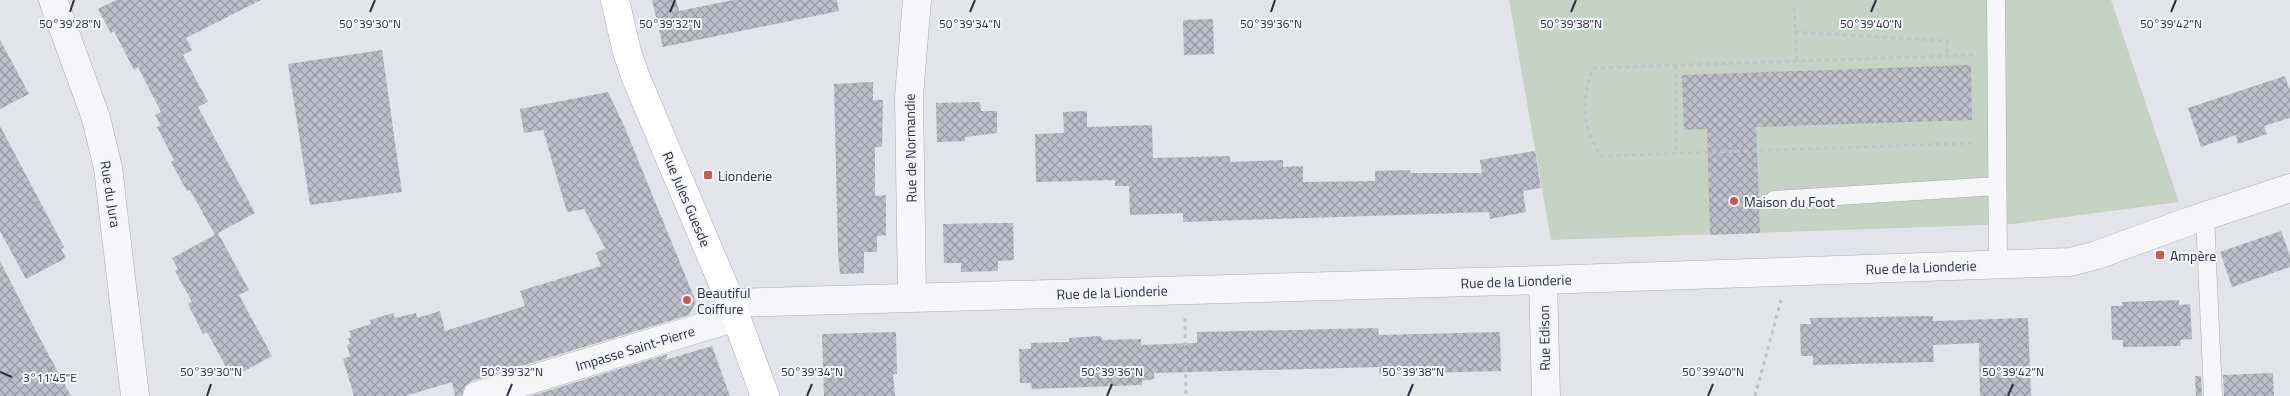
<svg xmlns="http://www.w3.org/2000/svg" width="2290" height="396" font-family="'Titillium Web',sans-serif">
<style>
.green{fill:#c5d3c5}
.building{fill:url(#building-cross-hatch)}
.lines{fill:none;stroke-linecap:round;stroke-linejoin:round}
.lane-casing{stroke:#a8aab4;stroke-width:19}
.street-casing{stroke:#a8aab4;stroke-width:29}
.secondary-casing{stroke:#a8aab4;stroke-width:29}
.path{stroke:#c1c2c9;stroke-width:3;stroke-dasharray:4 4;stroke-linecap:butt}
.lane{stroke:#f6f6f9;stroke-width:18}
.street{stroke:#f6f6f9;stroke-width:28}
.secondary{stroke:#fff;stroke-width:28}
.ticks{fill:none;stroke:#2c2f41;stroke-width:2}
.poi-dot{fill:#c45c54;stroke:#f3f4f8;stroke-width:2}
.labels{text-anchor:middle;dominant-baseline:central;stroke-width:4;stroke-linejoin:round;paint-order:stroke}
.street-label{font-size:14px;fill:#2c2f41;stroke:#f3f4f8}
.poi-label{font-size:14px;fill:#2c2f41;stroke:#f3f4f8;text-anchor:start}
.ticks-label{font-size:12px;text-anchor:middle;fill:#2c2f41;stroke:#f3f4f8;stroke-width:4;stroke-linejoin:round;paint-order:stroke}
</style>
<defs>
<pattern id="building-cross-hatch" width="8" height="8" patternUnits="userSpaceOnUse" patternTransform="scale(1.25)"><rect width="8" height="8" fill="#bbbdc7"/><path d="M0 0l8 8M0 8l8-8" fill="none" stroke="#989aa3"/></pattern>
</defs>
<rect width="100%" height="100%" fill="#e3e4ea"/>
<path class="green" d="M1509 0H2111L2179 202 2014 224 1551 240Z"/>
<path class="building" d="M116 0H261L186 38 192 50 183 55 208 102 198 107 255 213 218 233 249 290 239 295 272 356 235 376 229 365 226 367 207 332 203 334 188 304 192 302 175 271 178 269 172 258 215 235 190 190 187 191 171 162 174 160 157 127 161 125 155 115 161 112 138 67 134 70 114 31 111 33 98 9Z
M652 0H676L679 11 733 0H837L839 11 663 47Z
M1213 19 1214 54 1184 55 1183 20Z
M0 40 29 94 0 109Z
M382 50 402 192 310 205 288 64Z
M1971 65 1972 120 1756 127 1760 233 1710 235 1707 129 1684 130 1682 75Z
M2285 76 2290 91V118L2264 126 2267 134 2238 144 2236 135 2201 147 2188 108Z
M873 82V100H883L882 147H875V196L886 195V235L877 236V252H864V273L840 274 838 253 834 84Z
M608 92 625 128 696 302 689 315 472 381 465 386 462 396H455L452 382 405 396H354L343 359 350 356 347 345 350 344 348 338H351L349 331 371 324 370 320 393 313 395 318 416 313 417 318 440 311 445 331 525 306 520 291 601 266 596 253 605 248 584 209 567 212 543 130 524 133 520 109Z
M980 102 981 111H997V133L965 137V141L937 142 936 103Z
M1087 111V127L1152 125 1153 158 1230 156V162L1283 160V167L1303 166V182L1375 181V171L1410 170 1411 173H1482L1480 160 1535 151 1541 188 1523 191 1526 212 1490 219 1489 212 1183 222V213L1130 215 1129 186H1115V180L1036 182 1035 134 1064 133 1063 112Z
M0 126 64 247 61 249 66 258 26 279 0 231Z
M1001 223H1013L1014 260 998 261V271L961 272V263H944L943 224Z
M2281 231 2290 256V267L2232 287 2220 252Z
M0 261 39 337 71 396H0Z
M2179 300V305L2190 304 2192 339 2180 340 2181 346 2123 347V340H2112L2111 306H2123L2122 302Z
M1933 316V321L2028 318 2031 396H1980L1979 343 1933 345 1934 362 1813 365V356H1801L1800 324H1811L1810 318Z
M1378 328 1379 335 1500 332 1501 371 1379 374 1380 367 1154 373V379L1142 381V385L1032 389 1031 383H1020L1019 349H1031V343L1069 342V338L1101 336 1102 340 1141 339V345L1197 343V332Z
M896 332 897 374H893L895 396H824L822 334Z
M712 346 730 396H531L668 354 665 360Z
M2273 373 2274 396H2224L2223 375Z
M2195 376H2201L2202 396H2196Z"/>
<g class="lines">
<defs>
<path id="lane" d="M1996 0 1998 264
M1774 200 1997 186
M2205 216 2213 396"/>
<path id="street" d="M53 0 96 118 108 168 135 396
M1543 280 1546 396
M912 297 909 96 917 0
M731 303 1543 280 2070 262 2097 255 2190 221 2290 188
M477 396 736 317"/>
<path id="secondary" d="M615 0 627 52 636 78 731 303 765 396"/>
</defs>
<use href="#lane" class="lane-casing"/>
<use href="#street" class="street-casing"/>
<use href="#secondary" class="secondary-casing"/>
<path class="path" d="M1794 8 1797 61
M1795 32 1947 41V56
M1973 55 1593 68C1581 103 1581 124 1601 156L1975 143
M1676 66V153
M1185 318 1186 396
M1755 396 1781 300"/>
<use href="#lane" class="lane"/>
<use href="#street" class="street"/>
<use href="#secondary" class="secondary"/>
</g>
<path class="ticks" d="M70 12 74 0M370 12 375 0M670 12 675 0M970 12 975 0M1271 12 1275 0M1571 12 1576 0M1871 12 1876 0M2171 12 2176 0M0 372 12 377M207 396 211 384M507 396 512 384M807 396 812 384M1107 396 1112 384M1408 396 1413 384M1708 396 1713 384M2008 396 2013 384"/>
<g class="poi-dot">
<rect x="703" y="170" width="10" height="10" rx="2.5"/>
<circle cx="1734" cy="201" r="5"/>
<rect x="2155" y="250" width="10" height="10" rx="2.5"/>
<circle cx="687" cy="300" r="5"/>
</g>
<g class="labels">
<g class="street-label">
<text transform="translate(910 148) rotate(-91)">Rue de Normandie</text>
<text transform="translate(111 194) rotate(81)">Rue du Jura</text>
<text transform="translate(687 199) rotate(67)">Rue Jules Guesde</text>
<text transform="translate(1921 267) rotate(-2)">Rue de la Lionderie</text>
<text transform="translate(1516 281) rotate(-2)">Rue de la Lionderie</text>
<text transform="translate(1112 292) rotate(-2)">Rue de la Lionderie</text>
<text transform="translate(1544 338) rotate(-91)">Rue Edison</text>
<text transform="translate(635 348) rotate(-17)">Impasse Saint-Pierre</text>
</g>
<g class="poi-label">
<text x="718" y="175">Lionderie</text>
<text x="1744" y="201">Maison du Foot</text>
<text x="2170" y="255">Ampère</text>
<text x="697" y="292">Beautiful<tspan x="697" dy="16">Coiffure</tspan></text>
</g>
</g>
<g class="ticks-label">
<text x="70" y="28">50°39'28"N</text>
<text x="370" y="28">50°39'30"N</text>
<text x="670" y="28">50°39'32"N</text>
<text x="970" y="28">50°39'34"N</text>
<text x="1271" y="28">50°39'36"N</text>
<text x="1871" y="28">50°39'40"N</text>
<text x="2171" y="28">50°39'42"N</text>
<text x="1571" y="28">50°39'38"N</text>
<text x="211" y="376">50°39'30"N</text>
<text x="512" y="376">50°39'32"N</text>
<text x="812" y="376">50°39'34"N</text>
<text x="1112" y="376">50°39'36"N</text>
<text x="1413" y="376">50°39'38"N</text>
<text x="1713" y="376">50°39'40"N</text>
<text x="2013" y="376">50°39'42"N</text>
<text x="50" y="382">3°11'45"E</text>
</g>
</svg>
